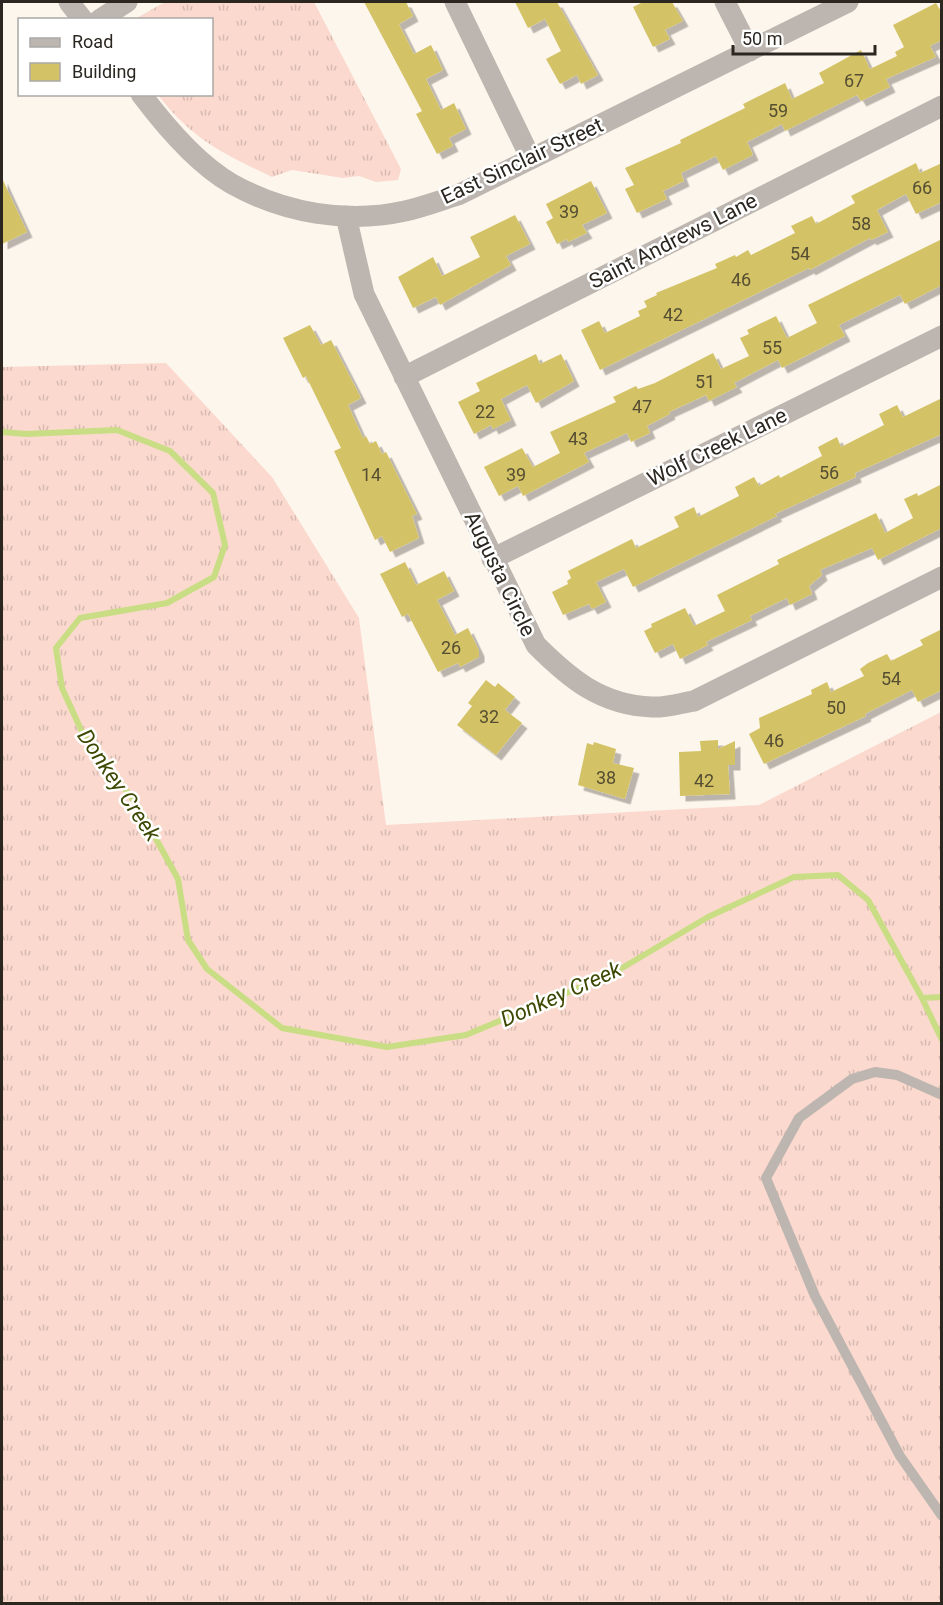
<svg xmlns="http://www.w3.org/2000/svg" width="943" height="1605" font-family="Roboto,sans-serif">
<style>
.grass{fill:url(#grass-tufts)}
.lines{fill:none;stroke-linecap:round;stroke-linejoin:round}
.stream{stroke:#c9dd84;stroke-width:6}
.building{fill:#d4c366;filter:url(#shadow)}
.lane{stroke:#bdb6b0;stroke-width:10}
.street{stroke:#bdb6b0;stroke-width:21}
.labels{text-anchor:middle;dominant-baseline:central;stroke-width:5;stroke-linejoin:round;paint-order:stroke}
.number-label{font-size:18px;fill:#554e32}
.street-label{font-size:21px;fill:#2b2720;stroke:#fff}
.water-label{font-size:22px;font-style:italic;fill:#3d4903;stroke:#fff}
</style>
<defs>
<pattern id="grass-tufts" width="24" height="20" patternUnits="userSpaceOnUse" patternTransform="scale(1.5)"><rect width="24" height="20" fill="#fbd9ce"/><path d="M3 7l-1-3M5 7V3M7 7l1-3M15 17l-1-3M17 17v-4M19 17l1-3" fill="none" stroke="#d7bab1"/></pattern>
<filter id="shadow"><feDropShadow dx="5.5" dy="5.5" stdDeviation="0" flood-color="#0004"/></filter>
</defs>
<rect width="100%" height="100%" fill="#fdf6ec"/>
<path class="grass" d="M165 2H314L401 169 398 180 376 182 359 176 343 178 292 170 272 177C222 153 192 139 158 95L212 94V20L135 19Z
M166 363 272 477 359 618 386 825 759 805 941 712V1603L490 1604 489 1601 479 1604 2 1603V367Z"/>
<g class="lines">
<path class="stream" d="M2 432 26 434 117 430 170 451 213 493 225 545 214 577 167 603 80 618 56 648 62 688 83 734 138 806 178 879 188 940 207 969 282 1028 387 1047 466 1035 612 974 708 917 794 877 838 875 868 900 922 998 942 997
M922 998 942 1040"/>
</g>
<path class="building" d="M364 2H406L413 16 399 24 414 54 431 45 443 70 426 79 441 110 454 103 466 129 449 138 453 146 437 154 416 114 422 111Z
M515 2H557L598 75 581 84 577 75 560 84 546 59 561 51 545 19 528 28Z
M643 2H672L683 21 665 30 670 39 653 47 633 7Z
M936 3 942 13V40L930 46 936 57 886 79 890 87 861 101 857 95 785 131 782 124 747 142 753 155 723 170 716 156 681 173 684 181 663 191 667 199 637 213 625 189 634 185 625 168 681 143 680 140 745 108 743 104 785 83 792 99 824 83 819 73 861 50 870 69 897 56 895 52 904 47 893 25Z
M916 163 920 173 942 163V202L916 214 906 194 877 210 888 232 871 240 870 238 810 270 809 268 600 370 581 330 599 321 605 333 640 316 638 311 647 307 644 301 657 295 656 293 717 268 715 264 735 255 736 257 748 250 751 255 795 233 791 226 812 216 816 224 855 203 851 196Z
M2 178 27 232 2 244Z
M591 181 607 213 582 225 587 233 568 242 567 239 557 244 546 222 553 218 546 204Z
M515 215 530 244 506 256 511 265 440 305 436 297 413 308 398 277 433 257 442 276 480 257 470 237Z
M942 239V285L905 304 900 295 839 325 845 336 782 368 778 360 734 383 737 387 709 401 706 395 669 412 670 414 647 426 650 433 631 442 627 433 584 453 589 462 523 496 518 486 499 496 484 467 522 448 533 467 560 453 550 432 616 402 613 397 636 386 638 389 655 383 713 353 721 369 749 356 740 338 749 334 747 330 776 316 787 338 817 323 808 305Z
M310 325 321 345 331 340 361 398 348 405 363 438 366 436 370 444 376 441 382 454 386 452 417 514 412 516 419 538 390 552 382 536 375 540 334 451 341 448 306 376 303 378 283 338Z
M536 354 540 364 561 354 574 381 536 403 527 385 501 399 511 420 493 429 491 425 474 434 458 402 480 391 476 383Z
M942 398V434L855 473 856 477 775 514 777 516 633 587 624 569 596 582 606 602 592 609 589 604 563 615 552 592 568 584 567 581 571 578 568 571 632 539 636 548 679 527 674 517 694 507 698 517 739 496 735 487 754 477 759 486 779 475 780 478 822 456 818 447 837 437 841 447 884 425 879 414 897 405 903 417Z
M942 484V528L878 560 872 548 820 570 822 575 809 586 812 594 790 605 787 598 750 616 752 620 706 642 708 645 680 659 673 644 655 653 644 631 652 627 651 624 685 608 694 626 725 611 717 595 779 564 777 560 876 513 885 533 913 518 904 499 917 493 918 496Z
M405 562 416 585 444 571 454 591 437 600 455 635 468 628 479 651V657L460 667 458 663 438 672 408 614 402 617 380 574Z
M942 629V690L918 702 912 690 865 714 866 716 764 764 749 734 760 728 759 718 812 694 811 690 827 682 831 692 864 676 860 669 868 663 887 654 891 661 923 645 920 640Z
M486 680 495 687 498 683 515 697 505 710 522 723 496 755 457 725 472 706 468 703Z
M718 740V749L735 741V765H728L730 794 680 796 679 752 701 751 700 741Z
M594 742 616 749 613 763 634 768 625 799 578 785 587 743 593 745Z"/>
<g class="lines">
<path class="lane" d="M942 1095 897 1075 875 1072 852 1079 799 1118 766 1178 815 1296 900 1456 942 1516"/>
<path class="street" d="M69 2 83 20
M455 2 531 159
M725 2 750 51
M99 20 127 2
M141 94C165 126 197 164 232 184 284 213 347 224 405 211 423 207 441 200 458 195L848 2
M346 216 364 294 536 645C570 679 601 705 652 707 665 708 681 703 694 701L942 577
M404 377 942 106
M492 559 942 336"/>
</g>
<g class="labels">
<g class="number-label">
<text x="854" y="80">67</text>
<text x="778" y="110">59</text>
<text x="922" y="187">66</text>
<text x="569" y="211">39</text>
<text x="861" y="223">58</text>
<text x="800" y="253">54</text>
<text x="741" y="279">46</text>
<text x="673" y="314">42</text>
<text x="772" y="347">55</text>
<text x="705" y="381">51</text>
<text x="642" y="406">47</text>
<text x="485" y="411">22</text>
<text x="578" y="438">43</text>
<text x="829" y="472">56</text>
<text x="371" y="474">14</text>
<text x="516" y="474">39</text>
<text x="451" y="647">26</text>
<text x="891" y="678">54</text>
<text x="836" y="707">50</text>
<text x="489" y="716">32</text>
<text x="774" y="740">46</text>
<text x="606" y="777">38</text>
<text x="704" y="780">42</text>
</g>
<g class="street-label">
<text transform="translate(522 161) rotate(-25)">East Sinclair Street</text>
<text transform="translate(673 241) rotate(-27)">Saint Andrews Lane</text>
<text transform="translate(717 447) rotate(-26)">Wolf Creek Lane</text>
<text transform="translate(500 574) rotate(64)">Augusta Circle</text>
</g>
<g class="water-label">
<text transform="translate(119 785) rotate(56)">Donkey Creek</text>
<text transform="translate(561 994) rotate(-24)">Donkey Creek</text>
</g>
</g>
<rect width="943" height="1605" fill="none" stroke="#2b2720" stroke-width="6"/>
<rect x="18" y="18" width="195" height="78" fill="#ffffff" stroke="#aaa9a6" stroke-width="1.5"/>
<rect x="30" y="38" width="30" height="9" fill="#bdb6b0" stroke="#aaa9a6" stroke-width="1.5"/>
<text x="72" y="48" font-size="18" fill="#2b2720">Road</text>
<rect x="30" y="63" width="30" height="18" fill="#d4c366" stroke="#aaa9a6" stroke-width="1.5"/>
<text x="72" y="78" font-size="18" fill="#2b2720">Building</text>
<path d="M733 45v9h142v-9" fill="none" stroke="#2b2720" stroke-width="3"/>
<text x="742" y="45" font-size="18" fill="#2b2720" stroke="#ffffff" stroke-width="4.5" paint-order="stroke">50 m</text>
</svg>
